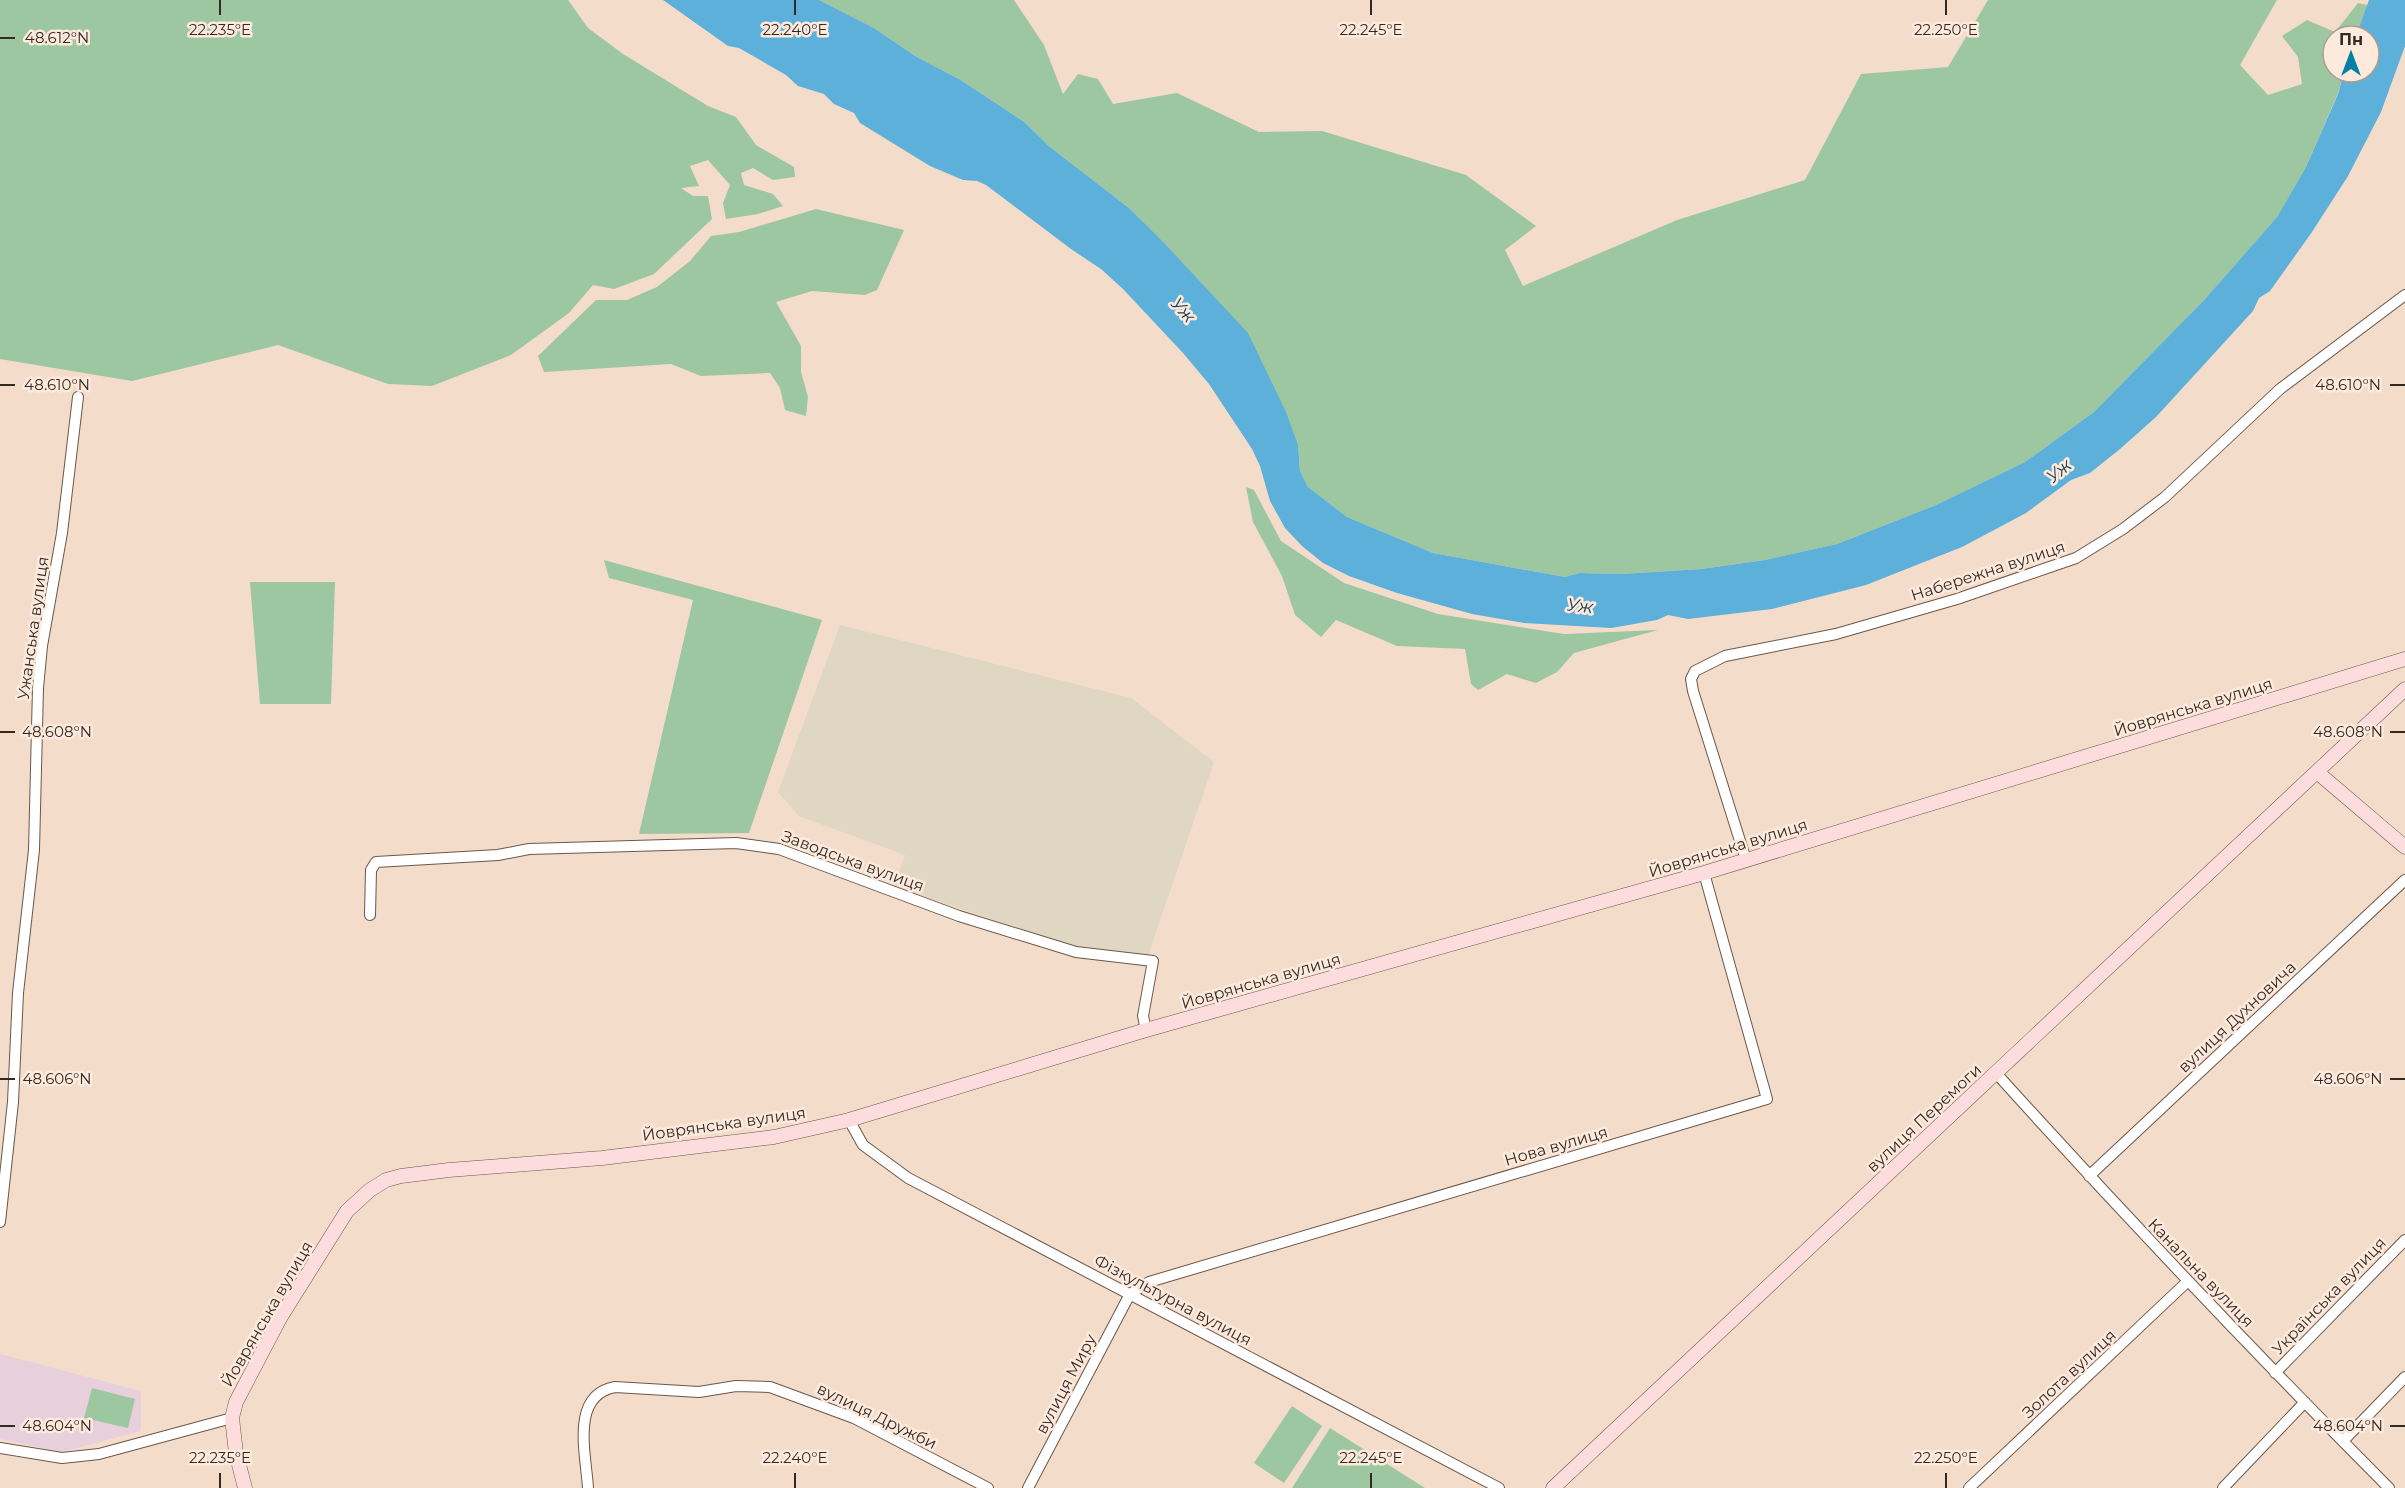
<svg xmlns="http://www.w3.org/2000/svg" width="2405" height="1488" font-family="Montserrat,sans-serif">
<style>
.industrial{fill:#dfd7c1}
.education{fill:#e7d0dc}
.green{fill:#9dc7a1}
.water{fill:#5cb0d9}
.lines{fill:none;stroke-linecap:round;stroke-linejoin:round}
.street-casing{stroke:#6b5749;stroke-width:12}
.secondary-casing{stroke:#6b5749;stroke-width:15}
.street{stroke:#fff;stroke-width:10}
.secondary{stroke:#fddcde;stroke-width:14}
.ticks{fill:none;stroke:#332a24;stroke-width:2}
.labels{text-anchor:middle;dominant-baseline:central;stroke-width:5;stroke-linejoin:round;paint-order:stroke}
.street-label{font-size:16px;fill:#332a24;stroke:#feeadd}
.water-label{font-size:18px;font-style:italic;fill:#1b4152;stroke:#feeadd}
.ticks-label{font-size:15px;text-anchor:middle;fill:#332a24;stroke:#feeadd;stroke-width:5;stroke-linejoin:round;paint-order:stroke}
</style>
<rect width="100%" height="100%" fill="#f4dccb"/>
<path class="industrial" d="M840 625 1131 698 1214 762 1148 956 1079 949 894 886 905 855 799 816 778 792Z"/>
<path class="education" d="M0 1354 141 1391V1431L62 1452 0 1439Z"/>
<path class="green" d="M0 0H568L588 28 623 54 708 106 736 117 756 145 794 167 795 177 773 180 753 168 741 173 744 185 773 194 783 206 758 214 726 219 723 203 730 185 708 160 690 166 699 186 681 188 693 196H708L712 219 654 274 614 289 593 285 569 313 511 355 432 386 388 384 278 345 132 381 0 359Z
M819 0H1014L1044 45 1063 94 1078 74 1098 79 1113 104 1177 93 1259 132 1322 131 1466 175 1536 226 1505 250 1523 286 1677 220 1805 180 1861 74 1948 67 1988 0H2277L2240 65 2268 95 2302 84 2298 57 2282 36 2307 20 2335 32 2358 3 2368 5 2356 36H2333V72H2344L2338 93 2306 167 2277 217 2205 299 2094 412 2025 462 1936 505 1837 544 1765 560 1701 569 1621 574 1579 573 1565 577 1433 553 1347 517 1308 487 1300 471 1298 445 1204 287 1129 208 1050 147 1023 121 959 79 915 56 874 28Z
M816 209 904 230 877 290 865 295 812 291 776 302 801 346V372L808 397 806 416 785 410 780 388 770 373 701 376 671 364 544 372 538 356 596 300H627L657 287 690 261 711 236 739 232Z
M1246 487 1254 490 1281 541 1344 583 1438 614 1564 634 1658 630 1574 653 1557 672 1536 683 1507 674 1478 690 1471 684 1465 649 1397 646 1336 620 1321 637 1295 615 1282 576 1253 522Z
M604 560 822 620 749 833 639 834 693 600 609 578Z
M250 582H335L331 704H260Z
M92 1388 135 1399 128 1428 84 1418Z
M1292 1406 1322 1426 1284 1483 1254 1463Z
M1330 1428 1425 1488H1292Z"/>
<path class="water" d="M663 0H819L874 28 915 56 959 79 1023 121 1050 147 1129 208 1164 243 1248 333 1286 412 1298 445 1300 471 1308 487 1347 517 1433 553 1565 577 1579 573 1621 574 1701 569 1765 560 1837 544 1936 505 2025 462 2094 412 2205 299 2277 217 2306 167 2338 94 2344 72H2369V36H2356L2369 0H2405V46L2381 112 2348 176 2312 232 2270 291 2259 298 2253 311 2156 417 2120 449 2090 473 2071 480 2026 513 1962 547 1866 585 1772 609 1688 619 1668 615 1657 620 1611 628 1524 623 1472 614 1397 593 1349 576 1323 563 1302 546 1285 528 1270 501 1260 466 1252 449 1209 384 1183 353 1123 289 1101 269 1071 249 986 185 977 181 963 180 930 166 860 123 854 113 834 104 824 94 798 86 786 75 739 48 728 46Z"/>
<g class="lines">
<defs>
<path id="street" d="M1746 860 1693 691 1691 679 1695 671 1725 656 1836 634 1957 599 2076 558 2123 529 2165 497 2280 389 2405 295
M370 915 371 870 376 862 498 855 529 849 736 843 779 849 959 916 1076 952 1153 961 1143 1016 1146 1030
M1996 1073C2124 1215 2255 1353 2389 1488
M849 1120 863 1145 908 1178 1499 1488
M2089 1176 2405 880
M0 1222 13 1102 18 993 34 850 38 688 42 646 62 533 78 397
M2275 1373 2405 1240
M2343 1441 2405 1377
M0 1448 62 1458 99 1454 232 1418
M588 1488C586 1454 570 1395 615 1387L699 1392 736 1386 770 1387 854 1418 988 1488
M1028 1488 1130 1294 1149 1282 1767 1099 1704 873
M1969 1488 2188 1281
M2223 1488 2305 1402"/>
<path id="secondary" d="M2317 772 2405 847
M245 1488 236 1453 232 1418 236 1402 280 1318 347 1211 370 1190 386 1180 401 1176 449 1170 602 1158 774 1137 849 1120 1146 1030 1704 873 2405 659
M1553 1488 2405 689"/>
</defs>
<use href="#street" class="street-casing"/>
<use href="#secondary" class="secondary-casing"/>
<use href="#street" class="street"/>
<use href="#secondary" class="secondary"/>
</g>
<path class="ticks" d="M220 0V15M795 0V15M1371 0V15M1946 0V15M0 38H15M0 385H15M2390 385H2405M0 732H15M2390 732H2405M0 1079H15M2390 1079H2405M0 1426H15M2390 1426H2405M220 1473V1488M795 1473V1488M1371 1473V1488M1946 1473V1488"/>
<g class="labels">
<g class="street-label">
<text transform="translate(1988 571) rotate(-18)">Набережна вулиця</text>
<text transform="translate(33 628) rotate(-82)">Ужанська вулиця</text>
<text transform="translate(2193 707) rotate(-17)">Йоврянська вулиця</text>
<text transform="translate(1728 848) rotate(-17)">Йоврянська вулиця</text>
<text transform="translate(853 861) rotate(20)">Заводська вулиця</text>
<text transform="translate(1261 981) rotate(-16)">Йоврянська вулиця</text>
<text transform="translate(2237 1017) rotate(-43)">вулиця Духновича</text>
<text transform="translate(1924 1118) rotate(-43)">вулиця Перемоги</text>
<text transform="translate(724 1124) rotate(-8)">Йоврянська вулиця</text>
<text transform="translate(1556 1146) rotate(-16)">Нова вулиця</text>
<text transform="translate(2201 1273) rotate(46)">Канальна вулиця</text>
<text transform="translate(2329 1296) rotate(-46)">Українська вулиця</text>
<text transform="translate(1173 1300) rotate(28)">Фізкультурна вулиця</text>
<text transform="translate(267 1314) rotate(-60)">Йоврянська вулиця</text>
<text transform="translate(2069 1374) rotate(-43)">Золота вулиця</text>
<text transform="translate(1066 1384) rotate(-62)">вулиця Миру</text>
<text transform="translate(877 1416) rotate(26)">вулиця Дружби</text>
</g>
<g class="water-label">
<text transform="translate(1183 310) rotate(48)">Уж</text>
<text transform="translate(2059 471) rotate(-40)">Уж</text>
<text transform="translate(1580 606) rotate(6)">Уж</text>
</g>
</g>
<g class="ticks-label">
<text x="220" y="35">22.235°E</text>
<text x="795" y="35">22.240°E</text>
<text x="1371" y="35">22.245°E</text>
<text x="1946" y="35">22.250°E</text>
<text x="57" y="43">48.612°N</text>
<text x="57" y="390">48.610°N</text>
<text x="2348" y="390">48.610°N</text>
<text x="57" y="737">48.608°N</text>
<text x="2348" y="737">48.608°N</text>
<text x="57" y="1084">48.606°N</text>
<text x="2348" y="1084">48.606°N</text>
<text x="57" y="1431">48.604°N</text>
<text x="2348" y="1431">48.604°N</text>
<text x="220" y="1463">22.235°E</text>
<text x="795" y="1463">22.240°E</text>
<text x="1371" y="1463">22.245°E</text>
<text x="1946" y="1463">22.250°E</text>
</g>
<g transform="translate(2351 54)"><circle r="28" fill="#feeadd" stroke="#ad9d93" stroke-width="1.5"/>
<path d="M0-4.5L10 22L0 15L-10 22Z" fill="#0380a6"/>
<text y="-9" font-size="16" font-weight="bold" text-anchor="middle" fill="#332a24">Пн</text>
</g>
</svg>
